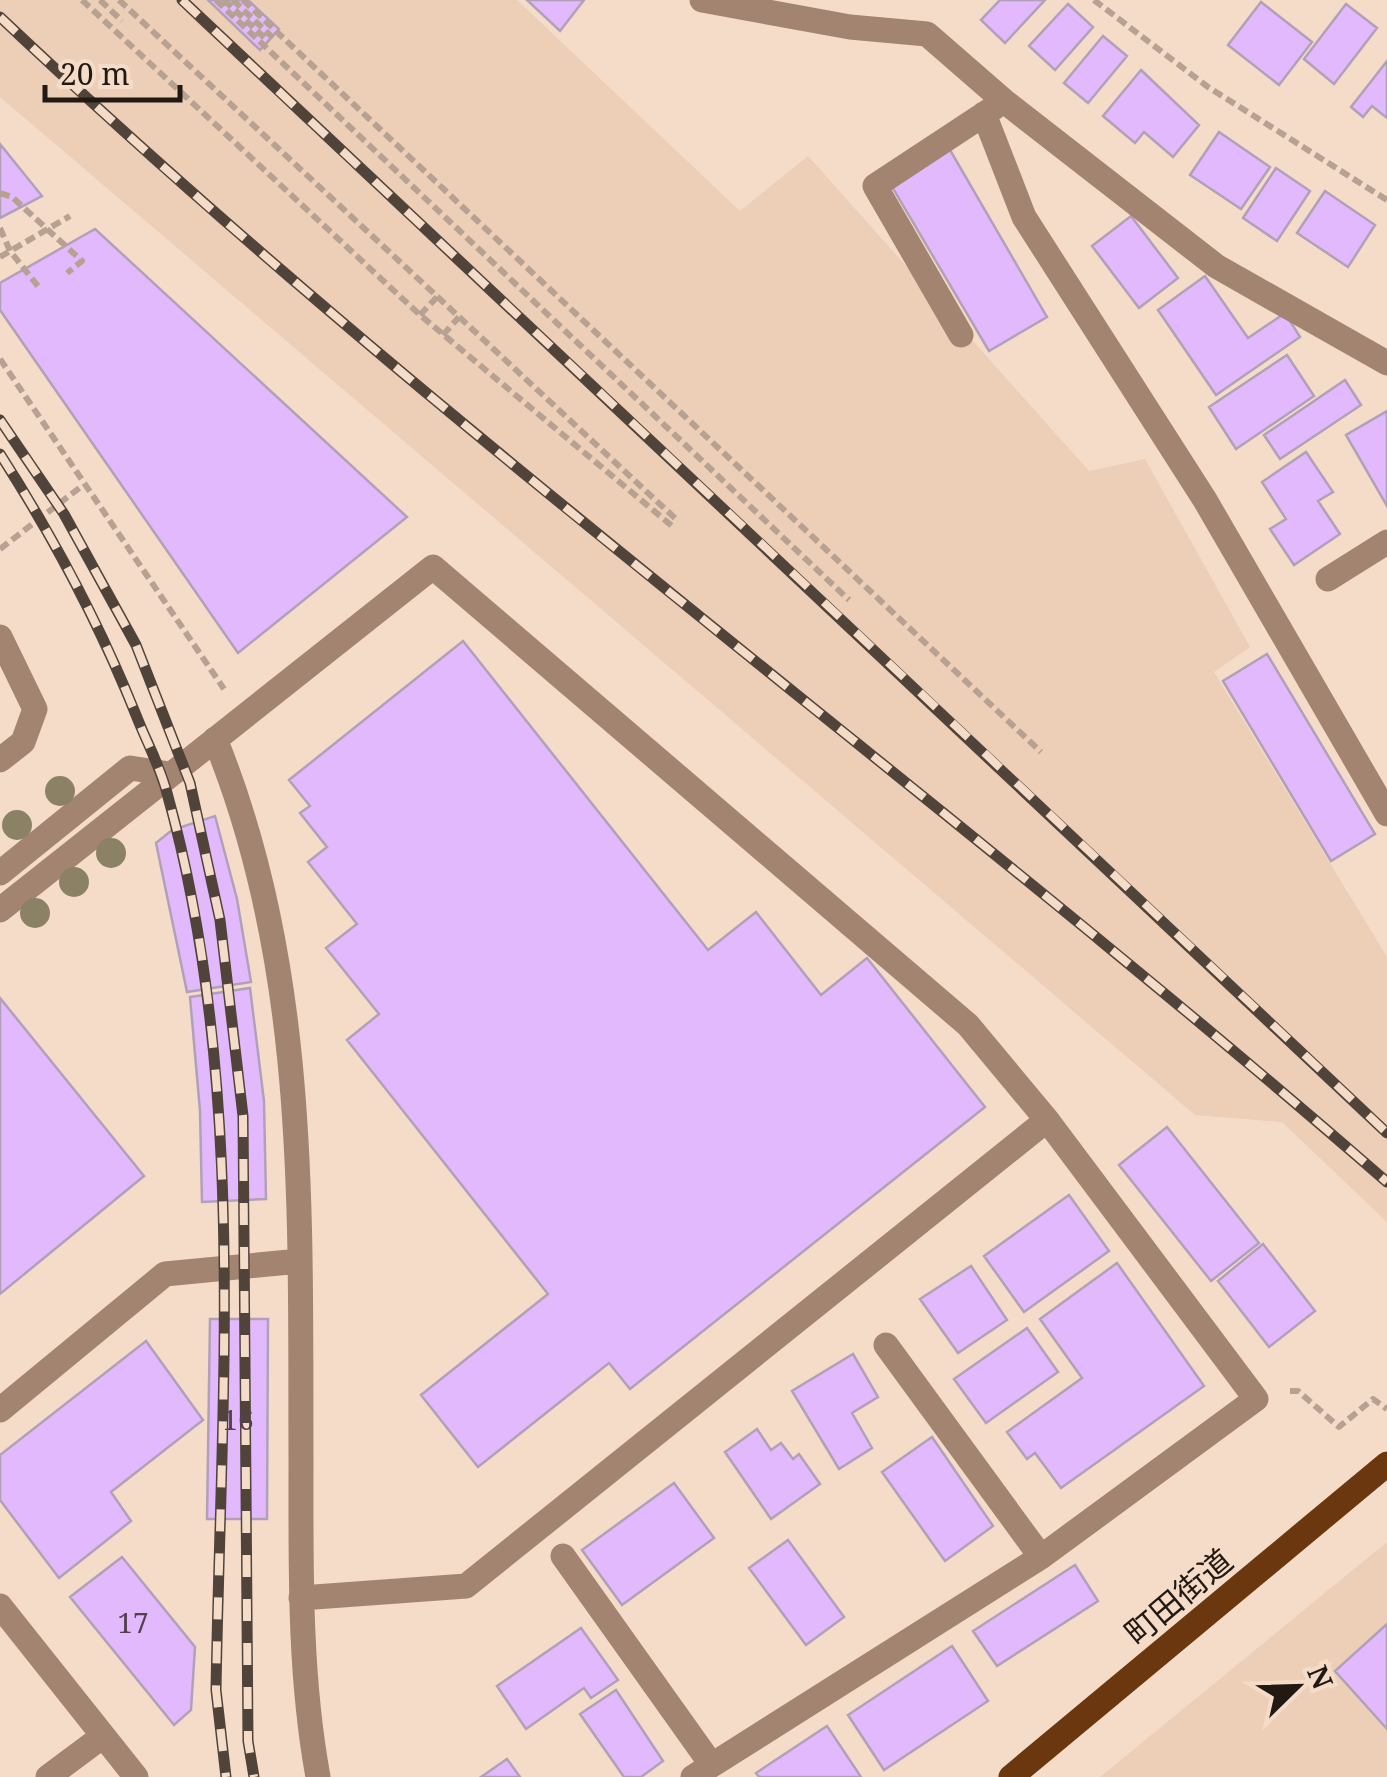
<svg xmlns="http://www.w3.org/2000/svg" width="1387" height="1777" font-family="'Noto Serif','Noto Sans JP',serif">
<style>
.built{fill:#edceb7}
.building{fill:#e3b9fe;stroke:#b0a1b9;stroke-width:2.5}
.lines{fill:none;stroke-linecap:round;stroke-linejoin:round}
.path{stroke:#b6a192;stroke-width:6;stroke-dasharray:10 5;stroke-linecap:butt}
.minor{stroke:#a38471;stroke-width:25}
.major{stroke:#6a370f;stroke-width:25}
.rail-casing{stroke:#50443a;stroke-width:11}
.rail{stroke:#f5dcc9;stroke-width:8;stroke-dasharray:22;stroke-linecap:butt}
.path-bridge{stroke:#b6a192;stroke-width:6;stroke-dasharray:10 5;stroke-linecap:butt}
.tree{fill:#8b8266}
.labels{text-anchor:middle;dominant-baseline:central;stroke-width:8;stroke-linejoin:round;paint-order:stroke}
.number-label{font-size:28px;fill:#52414d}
.street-label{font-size:32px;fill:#221912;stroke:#f5dcc9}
</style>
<rect width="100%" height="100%" fill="#f5dcc9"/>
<path class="built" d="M0 0H517L740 211 808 156 1089 471 1145 459 1250 647 1214 672 1387 957V1222L1282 1122 1195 1115 0 97Z
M1387 1542V1777H1100Z"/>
<path class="building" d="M208 0H248L279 29 260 50Z
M527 0H584L560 31Z
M1000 0H1045L1005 43 981 20Z
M1261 2 1312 42 1279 85 1228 45Z
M1068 4 1093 27 1055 70 1029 46Z
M1346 4 1377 28 1334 84 1304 59Z
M1103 36 1127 56 1088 103 1064 83Z
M1387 61V118L1372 106 1363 117 1351 107Z
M1141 70 1199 125 1173 157 1144 132 1135 143 1103 116Z
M1219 132 1270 167 1241 209 1190 175Z
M0 144 42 196 0 218Z
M950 150 1047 317 989 351 891 185Z
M1276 168 1310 191 1277 241 1243 218Z
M1325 191 1375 225 1348 267 1297 233Z
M1131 216 1178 278 1139 308 1092 246Z
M95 229 407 517 238 653 0 310V283Z
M1205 276 1248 338 1285 313 1300 337 1216 395 1158 310Z
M1287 355 1314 396 1236 449 1209 407Z
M1345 380 1361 405 1280 459 1264 435Z
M1387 411V506L1346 435Z
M1306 452 1333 492 1318 501 1340 534 1294 565 1270 529 1286 519 1262 482Z
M463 641 708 950 756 912 821 995 867 958 985 1107 630 1389 609 1363 478 1467 421 1395 548 1294 347 1040 379 1014 326 948 357 924 308 862 327 847 300 813 310 806 289 780Z
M1267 654 1375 834 1331 861 1223 681Z
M215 816 237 899 251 982 187 992 156 843 172 830Z
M250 988 264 1101 266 1199 202 1202 200 1111 190 997Z
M0 998 144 1176 0 1294Z
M1167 1127 1259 1243 1211 1281 1119 1165Z
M1069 1195 1109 1251 1024 1312 984 1256Z
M1263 1244 1315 1311 1269 1347 1218 1281Z
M1117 1263 1204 1386 1061 1488 1035 1453 1027 1459 1007 1432 1082 1378 1040 1319Z
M971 1266 1007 1320 958 1353 920 1299Z
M210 1319H268L267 1519H207Z
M1027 1328 1058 1372 986 1423 954 1379Z
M146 1341 203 1420 111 1492 131 1521 59 1578 0 1500V1455Z
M853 1354 878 1397 852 1413 872 1448 839 1469 792 1391Z
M757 1429 771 1450 781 1443 793 1459 799 1454 820 1484 771 1519 725 1452Z
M932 1437 993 1526 945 1561 882 1472Z
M674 1483 714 1538 622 1605 582 1550Z
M788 1540 844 1617 806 1645 749 1568Z
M122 1557 195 1647 191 1710 174 1725 70 1597Z
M1075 1565 1098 1601 997 1666 973 1631Z
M1387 1624V1729L1335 1671Z
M581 1628 618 1680 591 1698 584 1688 526 1729 497 1686Z
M952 1646 988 1701 884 1770 848 1715Z
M616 1690 663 1761 641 1777H624L580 1714Z
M827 1726 861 1777H759L756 1773Z
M507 1759 520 1777H481Z"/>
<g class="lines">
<path class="path" d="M82 0 420 315 672 526
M100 0 122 21
M119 0 677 520
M216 0 849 600
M224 0 269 42
M233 0 273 38
M243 0 1041 752
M1094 0 1208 87 1387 200
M0 228 10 251 41 290
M0 257 70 216
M420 315 437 297
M443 335 459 317
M0 359 224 689
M0 549 82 486
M1290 1391H1298L1339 1427 1373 1399 1387 1409"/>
<path class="minor" d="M702 0 850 27 927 34 1004 101 1216 266 1387 363
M984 114 1024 217 1205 500 1387 814
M961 335 875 186 995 107
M1328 579 1387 542
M0 637 35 709 23 742 0 760
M215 739C309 969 300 1216 301 1461 301 1566 299 1673 318 1777
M0 873 130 768 170 774
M0 910 433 567 968 1025 1047 1120 1256 1399 1041 1557 693 1777
M886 1345 1041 1557
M0 1410 165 1274 300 1261
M563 1556 711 1764
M301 1598 466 1586 1047 1120
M0 1606 136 1777
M48 1777 103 1736"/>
<path class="major" d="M1011 1777 1387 1464"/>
<defs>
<path id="rail" d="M182 0C583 378 987 753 1387 1133
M0 17C439 432 932 786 1387 1182
M0 420 64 514 136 645 190 783 220 920 243 1116 248 1741 254 1777
M0 454C54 538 99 623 136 715 146 741 160 766 167 793 248 1083 221 1392 216 1690L226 1777"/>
</defs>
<use href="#rail" class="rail-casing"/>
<use href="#rail" class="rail"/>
<path class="path-bridge" d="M0 193 12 197 82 261 67 273"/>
</g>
<g class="tree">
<circle cx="60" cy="791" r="15"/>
<circle cx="17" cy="825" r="15"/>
<circle cx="111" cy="853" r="15"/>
<circle cx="74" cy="882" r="15"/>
<circle cx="35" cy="913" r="15"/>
</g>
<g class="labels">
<g class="number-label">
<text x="238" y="1419">16</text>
<text x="133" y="1622">17</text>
</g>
<g class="street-label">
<text transform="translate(1178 1596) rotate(-40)">町田街道</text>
</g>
</g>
<g transform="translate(1297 1687) rotate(67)" stroke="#f5dcc9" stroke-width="8" paint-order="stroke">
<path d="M0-8L18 38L0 25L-18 38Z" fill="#221912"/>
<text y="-15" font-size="28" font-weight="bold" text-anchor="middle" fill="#221912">N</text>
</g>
<path d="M45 85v15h135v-15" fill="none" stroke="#221912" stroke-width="5"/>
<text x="60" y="85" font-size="30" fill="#221912" stroke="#f5dcc9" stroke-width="8" paint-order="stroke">20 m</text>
</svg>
